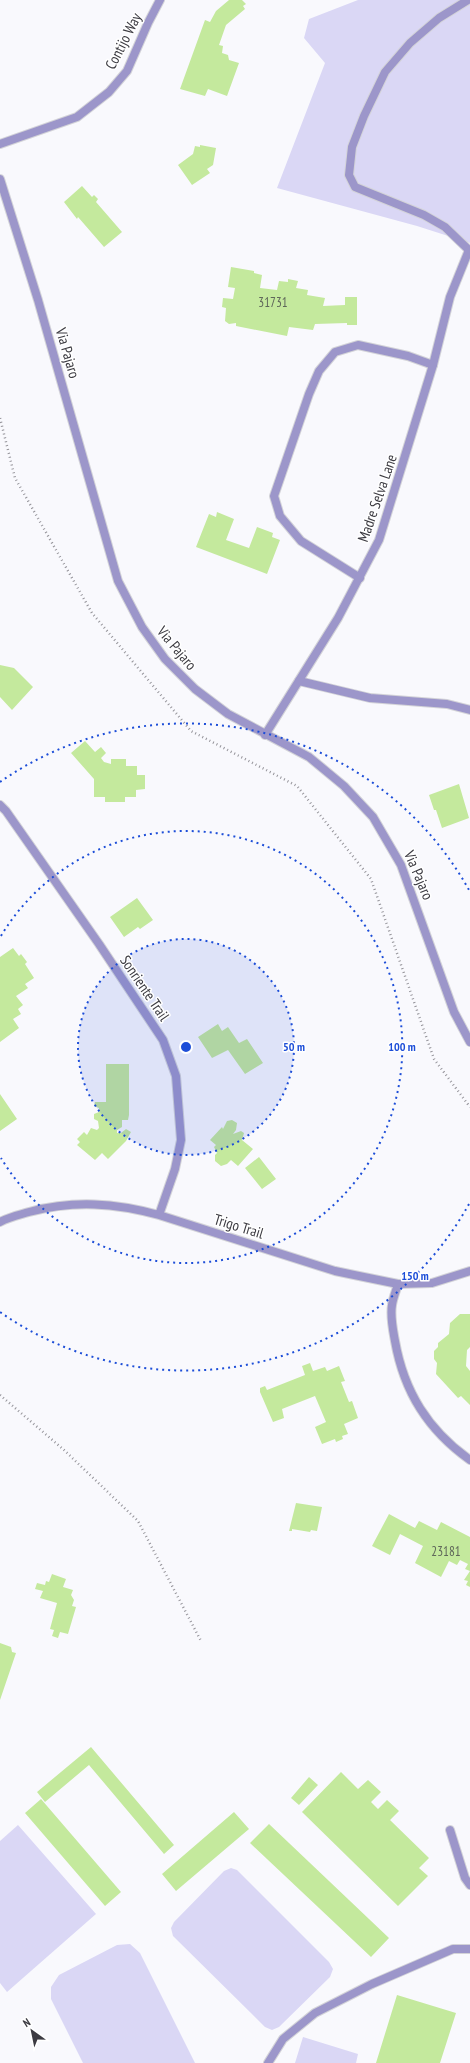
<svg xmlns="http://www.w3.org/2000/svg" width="470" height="2063" font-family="'PT Sans Narrow',sans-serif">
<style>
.green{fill:#dad7f5}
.building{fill:#c4e99d}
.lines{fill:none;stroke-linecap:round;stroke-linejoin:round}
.lane-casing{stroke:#d3d3d8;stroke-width:10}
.street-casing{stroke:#d3d3d8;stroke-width:10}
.path{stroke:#96959b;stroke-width:2.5;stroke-dasharray:1 3;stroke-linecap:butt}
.lane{stroke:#9c96ca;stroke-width:8}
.street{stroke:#9c96ca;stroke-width:8}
.ring{fill:none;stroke:#1d4ed8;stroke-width:2;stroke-dasharray:2 4}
.labels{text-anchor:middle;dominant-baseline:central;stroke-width:3;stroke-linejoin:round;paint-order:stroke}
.number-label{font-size:13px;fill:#5e6659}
.street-label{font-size:15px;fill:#3c3b42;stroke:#fff}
.centre{fill:#1d4ed8;stroke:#fff;stroke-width:2}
.ring-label{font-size:12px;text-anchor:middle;font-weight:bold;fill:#1d4ed8;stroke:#fff;stroke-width:3;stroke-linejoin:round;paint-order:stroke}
</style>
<rect width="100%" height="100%" fill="#f9f9fd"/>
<path class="green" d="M358 0H470V243L417 226 277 188 325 63 304 38 309 19Z
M18 1825 96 1914 7 1992 0 1983V1841Z
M231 1868 237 1870 329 1962 333 1969 330 1977 279 2027 272 2030 265 2027 173 1936 171 1928 174 1922 224 1871Z
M130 1944 140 1953 195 2063H83L51 1999V1987L59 1975 117 1945Z
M303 2037 358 2054 356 2063H295Z"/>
<path class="building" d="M229 0H242L246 4 243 6 245 9 226 25 219 45 223 46 222 53 228 55 229 60 239 63 227 96 208 89 205 96 180 89 205 20 210 22 216 11Z
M200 145 216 148 213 165 207 169 210 173 192 185 178 165 193 154 195 146 200 147Z
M82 186 92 197 94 195 98 199 96 202 122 232 104 247 78 217 77 219 64 202Z
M231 267 254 271V273L262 275 260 288 277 290 279 281 288 282V279L298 281 296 288 308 290 307 295 325 298 323 306 345 305V297H357V325H347V323L315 324 313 330 289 327 287 336 236 326V323L229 324 225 321 226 308 222 307 223 298 233 299 235 288 228 287Z
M217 512 234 519 226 540 249 548 257 527 273 533 272 537 280 540 267 574 196 547 209 514 216 517Z
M0 665 14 668 33 687 12 710 0 697Z
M85 741 95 752 101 747 106 753 101 758 104 762 111 764V759H126V766H137V775H145V789L136 790V797H125V802H105V797H94V779L71 753Z
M459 784 469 818 442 828 436 810H434L429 795Z
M137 898 153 920 140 929 138 927 124 937 110 917Z
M13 948 19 956 21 954 27 962 25 964 34 978 25 984 28 988 16 996 23 1005 18 1009 21 1014 13 1019 19 1028 0 1042V957Z
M218 1024 222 1031 228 1027 239 1043 247 1039 263 1063 245 1074 228 1050 212 1058 198 1037Z
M106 1064H129V1115L128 1120H122V1127L117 1130V1133H121L126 1129 131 1132 126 1141 108 1159 102 1153 95 1160 77 1145 80 1142 77 1139 84 1132 87 1135 91 1128 97 1130 99 1128 98 1121 94 1119V1114L99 1112V1108L94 1106 95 1102H106Z
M0 1094 17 1119 0 1131Z
M232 1120 237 1123 236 1130 233 1134 241 1131 244 1133 242 1140 253 1149 238 1166 231 1160 227 1164 221 1166 215 1161V1155L217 1153 214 1147 216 1145 210 1140 222 1127 223 1129 227 1121Z
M259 1157 276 1179 262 1189 245 1168Z
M460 1314H470V1347L467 1350 466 1366 470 1371V1405L461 1396 458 1398 436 1374 437 1363 434 1359V1351L438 1347V1343L449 1334 450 1323Z
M310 1363 313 1371 325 1367 327 1371 339 1366 345 1381 341 1382 349 1402 352 1401 358 1418 344 1424 348 1434 342 1436 343 1439 336 1442 335 1439 322 1444 315 1427 326 1422 315 1396 282 1409 284 1418 273 1422 260 1392V1388L265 1386 267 1390 305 1375 302 1366Z
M296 1503 322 1507 317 1531 311 1530 310 1532 292 1529V1531H289Z
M389 1514 415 1528 419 1521 437 1530 441 1522 470 1537V1587L466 1585 468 1581 464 1580 470 1571 465 1569 468 1564 460 1560 457 1565 449 1561 441 1577 415 1563 423 1546 400 1534 390 1555 372 1546Z
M52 1574 66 1579 63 1587 73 1590 71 1595 74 1600 72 1606 76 1607 68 1634 60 1632 58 1638 52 1636 54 1630 50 1629 57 1603 40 1598 43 1591 35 1589 37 1583 45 1585 46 1581 49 1582Z
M0 1643 11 1647 12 1652 16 1653 0 1700Z
M91 1747 174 1845 164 1854 89 1765 45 1802 37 1792Z
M341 1772 358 1789 368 1780 381 1792 371 1802 378 1809 387 1800 399 1811 390 1820 429 1858 419 1868 428 1876 398 1906 302 1812Z
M309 1777 318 1785 299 1805 291 1798Z
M41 1799 121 1892 105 1906 25 1813Z
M234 1812 249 1829 176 1891 162 1874Z
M269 1824 389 1938 371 1957 250 1843Z
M397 1995 456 2013 440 2063H376Z"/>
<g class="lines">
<defs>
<path id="lane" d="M468 0 439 18 410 43 385 72 364 116 352 147 349 175 355 187 424 215 445 227 469 250
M360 578 301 541 280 516 274 496 309 394 319 371 335 352 358 345 408 356 433 365
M299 681 370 698 447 704 470 710
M450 1830 465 1878 470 1885
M268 2063 283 2039 315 2013 372 1984 453 1949H470"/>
<path id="street" d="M0 144 77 117 109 92 127 71 148 23 160 0
M0 179 38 300 118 581 142 627 165 659 195 689 228 714 309 757 344 786 373 817 401 865 454 1012 470 1042
M265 735 338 618 379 540 433 365 450 297 469 250
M0 805 6 811 99 944 163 1040 176 1076 181 1140 175 1169 159 1215
M0 1222C9 1217 19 1215 29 1212 74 1200 115 1203 159 1215L335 1271 398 1284 432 1283 470 1271
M398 1284C396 1291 393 1298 392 1305 390 1317 393 1330 395 1341 404 1392 428 1430 470 1460"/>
</defs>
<use href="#lane" class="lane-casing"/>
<use href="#street" class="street-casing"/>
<path class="path" d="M0 418 15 478 92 613 191 731 297 786 371 879 434 1059 470 1107
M0 1395 64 1450 138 1521 201 1641"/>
<use href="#lane" class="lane"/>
<use href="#street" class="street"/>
</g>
<circle cx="186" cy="1047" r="108" fill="#1d4ed8" fill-opacity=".12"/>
<g class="ring">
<circle cx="186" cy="1047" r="108"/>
<path d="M1 936A216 216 0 1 1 1 1158"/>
<path d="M469 1204A324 324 0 0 1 0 1312M0 782A324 324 0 0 1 469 890"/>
</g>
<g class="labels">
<g class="number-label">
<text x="273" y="302">31731</text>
<text x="446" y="1551">23181</text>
</g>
<g class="street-label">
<text transform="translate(123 41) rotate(-63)">Contijo Way</text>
<text transform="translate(68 353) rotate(74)">Via Pajaro</text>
<text transform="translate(377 498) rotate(-71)">Madre Selva Lane</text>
<text transform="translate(177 648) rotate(50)">Via Pajaro</text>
<text transform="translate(419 875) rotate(67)">Via Pajaro</text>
<text transform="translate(145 988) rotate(56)">Sonriente Trail</text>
<text transform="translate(239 1226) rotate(17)">Trigo Trail</text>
</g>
</g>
<circle cx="186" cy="1047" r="6" class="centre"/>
<g class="ring-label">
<text x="294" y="1051">50 m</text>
<text x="402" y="1051">100 m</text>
<text x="415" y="1280">150 m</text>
</g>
<g transform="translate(32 2031) rotate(327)" stroke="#ffffff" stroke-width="3" paint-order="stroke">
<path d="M0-3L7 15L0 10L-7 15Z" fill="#3c3b42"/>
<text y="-6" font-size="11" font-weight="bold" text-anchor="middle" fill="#3c3b42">N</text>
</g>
</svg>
